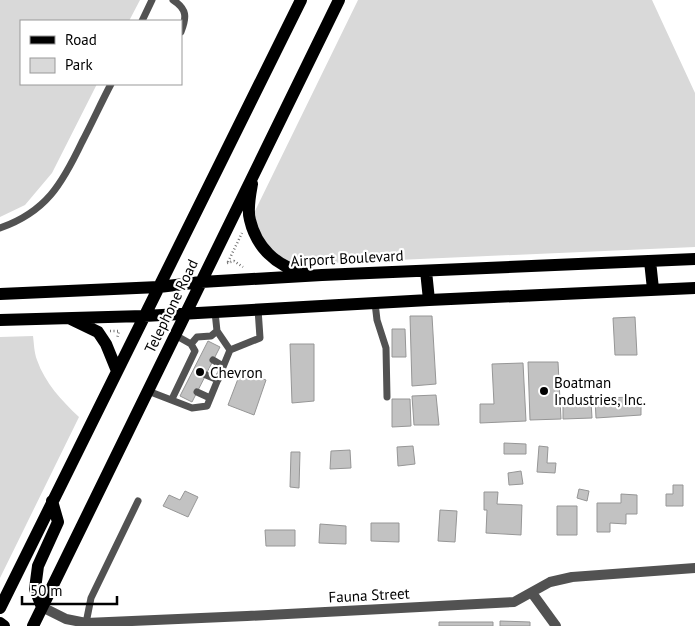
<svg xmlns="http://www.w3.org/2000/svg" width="695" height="626" font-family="'PT Sans',sans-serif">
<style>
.green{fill:#d9d9d9}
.building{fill:#c2c2c2;stroke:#969696}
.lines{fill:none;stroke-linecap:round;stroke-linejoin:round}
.path{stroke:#747474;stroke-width:2.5;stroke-dasharray:1 2.5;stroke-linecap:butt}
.service{stroke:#525252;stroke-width:7}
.minor{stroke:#525252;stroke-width:10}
.primary{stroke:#000;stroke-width:12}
.poi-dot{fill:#000;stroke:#fff;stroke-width:2}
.labels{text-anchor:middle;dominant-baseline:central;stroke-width:4.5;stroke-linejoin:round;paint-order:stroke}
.street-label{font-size:15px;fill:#000;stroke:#fff}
.poi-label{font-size:15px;fill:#000;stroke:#fff;text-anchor:start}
</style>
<rect width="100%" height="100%" fill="#fff"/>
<path class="green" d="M0 0H140L129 21H21V84H97L52 173 25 205 0 217Z
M358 0H652L695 93V247L307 264C301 264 292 265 287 262 269 253 255 232 255 211Z
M33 336C34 343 34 352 37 360 45 383 62 401 79 417L0 578V337Z"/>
<path class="building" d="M410 316H432L436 384 412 386Z
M635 317 637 355H615L613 318Z
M392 329H405L406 357H392Z
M208 341 220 347 192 402 180 396Z
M290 344H314V401L292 403Z
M528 362H558L561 419 530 420Z
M523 363 526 421 480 423V404H494L492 364Z
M241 371 266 380 254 415 228 405Z
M436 395 439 425H414L412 396Z
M641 397V415L596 418 595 398Z
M392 399H410L411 426 392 427Z
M591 401 592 418 563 419V402Z
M504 443 526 444V454H504Z
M413 446 415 464 398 466 397 447Z
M539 446 548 447 547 463H556L555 473 537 472Z
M350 450 351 468 330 469 331 451Z
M291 452H300L299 488 290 487Z
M521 471 523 484 509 485 508 473Z
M673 485H683V506H666V494H673Z
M579 489 589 491 587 501 577 498Z
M185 491 198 497 188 517 163 506 169 495 180 500Z
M484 492H498L497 504 522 505 521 535 486 533 487 510H484Z
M621 494 637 495V514H626V524L610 523V532H597V503H621Z
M557 506H577V535H557Z
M440 510 457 511 455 542 438 541Z
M371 523H399V542L371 541Z
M320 524 346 526V544L319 543Z
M265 530H295V546H266Z
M500 621 530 622V626H500Z
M439 622H493V626H439Z"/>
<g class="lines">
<path class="path" d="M228 262 242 233
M227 263 234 261 243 267
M110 331H119L117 339"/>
<path class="service" d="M173 0C187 9 187 17 181 32
M142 21 152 0
M0 228C46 212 62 184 82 142 92 123 101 103 111 84
M375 303 377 320 386 348 387 397
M191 344 197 337 211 336 217 331
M230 350 260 338 258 309
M213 360 223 366
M206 375 218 380
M148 391 192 408 207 406 230 350 217 331 215 312
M197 392 210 398
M172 399 195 351 191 344 175 335
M86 623 91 598 138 501"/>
<path class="minor" d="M532 593 556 626
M42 607 66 619 86 623 247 616 514 602 550 582 572 577 695 568"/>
<path class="primary" d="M252 184C250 195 247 209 250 220 256 246 276 267 303 272
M650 261 653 289
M426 271 429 300
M0 294 159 287 201 282 322 275 695 259
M71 319 98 332 106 344 117 371
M0 320 144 316 429 300 695 288
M42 607 35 589 38 566 58 522 52 501
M0 608 301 0
M0 623 4 626
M33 626 339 0"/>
</g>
<g class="poi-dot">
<circle cx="200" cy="372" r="5"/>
<circle cx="544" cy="391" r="5"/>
</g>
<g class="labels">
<g class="street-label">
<text transform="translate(347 258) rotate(-3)">Airport Boulevard</text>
<text transform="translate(171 306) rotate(-64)">Telephone Road</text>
<text transform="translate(369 595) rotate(-3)">Fauna Street</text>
</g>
<g class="poi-label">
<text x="210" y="372">Chevron</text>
<text x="554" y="382">Boatman<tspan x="554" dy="17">Industries, Inc.</tspan></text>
</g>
</g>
<rect x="20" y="20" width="162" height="65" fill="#ffffff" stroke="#999999"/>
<rect x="30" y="36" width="25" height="8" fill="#000000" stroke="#999999"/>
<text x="65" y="45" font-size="15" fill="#000000">Road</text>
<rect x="30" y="58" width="25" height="15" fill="#d9d9d9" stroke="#999999"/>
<text x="65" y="70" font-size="15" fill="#000000">Park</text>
<path d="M22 596v8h95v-8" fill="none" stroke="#000000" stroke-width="2.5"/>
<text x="30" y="596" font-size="15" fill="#000000" stroke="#ffffff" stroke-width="4" paint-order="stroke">50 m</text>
</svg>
